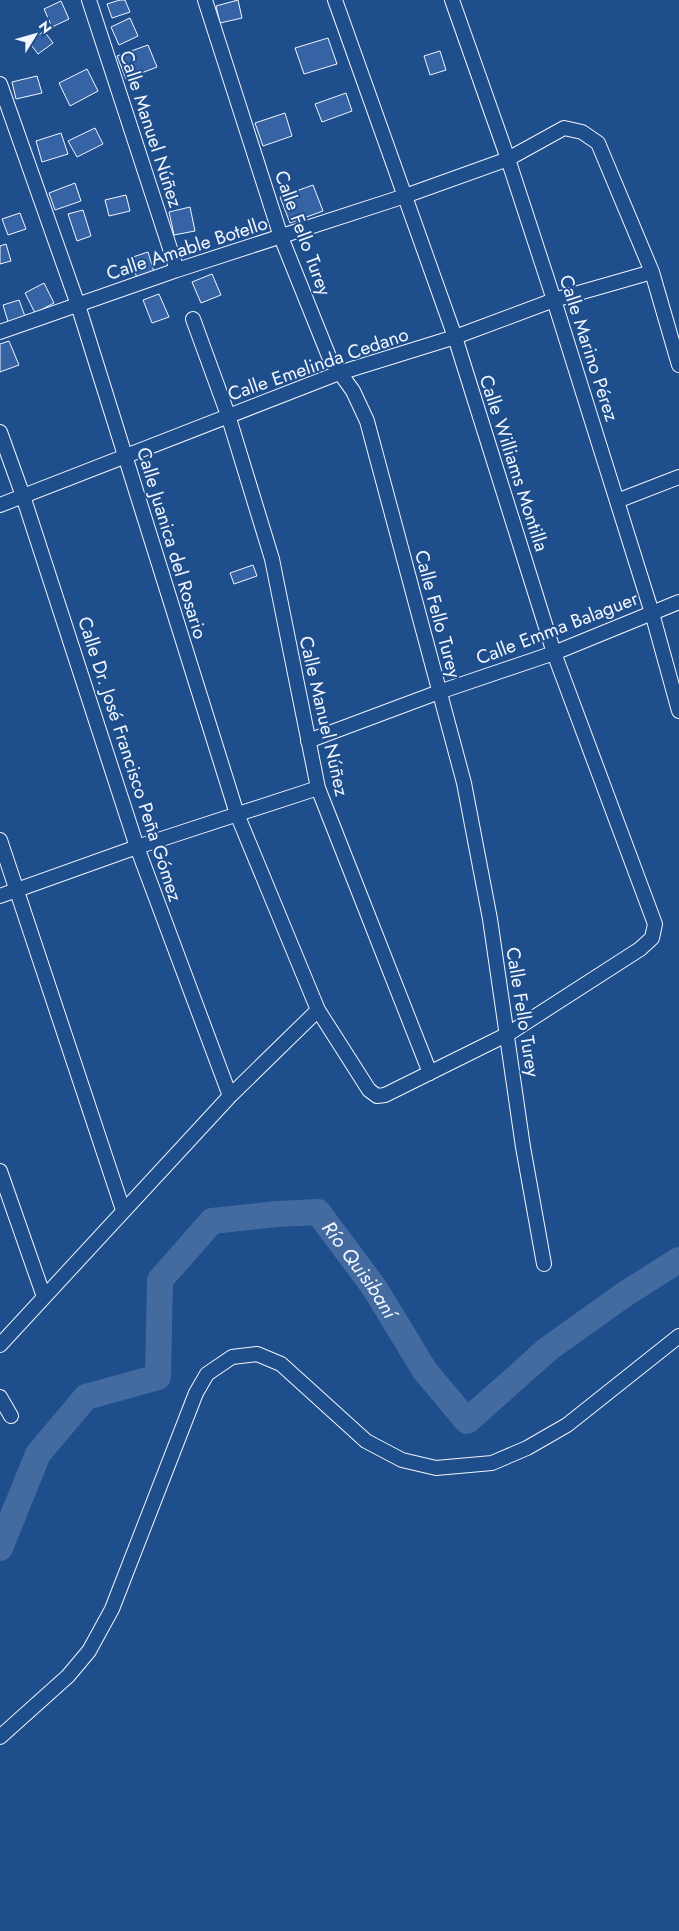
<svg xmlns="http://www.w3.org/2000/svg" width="679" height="1931" font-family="Jost,sans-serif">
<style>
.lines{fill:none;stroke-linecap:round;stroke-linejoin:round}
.river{stroke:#446ba0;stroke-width:26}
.building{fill:#3563a3;stroke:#f2f6ff}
.street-casing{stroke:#f2f6ff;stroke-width:16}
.street{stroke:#1f4e8c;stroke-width:14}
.labels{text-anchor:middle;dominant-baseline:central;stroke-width:4;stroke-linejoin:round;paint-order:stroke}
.street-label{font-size:19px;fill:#f2f6ff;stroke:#1f4e8c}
.water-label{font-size:20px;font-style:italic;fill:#f2f6ff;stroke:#1f4e8c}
</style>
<rect width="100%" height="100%" fill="#1f4e8c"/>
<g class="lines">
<path class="river" id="s1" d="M0 1548 38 1454 86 1397 158 1377 160 1280 212 1221 277 1214 318 1212 374 1287 425 1371 467 1421 548 1349 625 1294 679 1260"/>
</g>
<path class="building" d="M120 0H125L130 12 112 18 107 4Z
M238 0 242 18 220 23 216 6Z
M61 1 69 19 52 27 44 9Z
M130 18 138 36 119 45 111 27Z
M44 31 53 43 38 54 29 42Z
M328 38 337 64 304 74 295 48Z
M148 45 157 67 126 79 117 56Z
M440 51 446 70 430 75 424 56Z
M87 69 98 91 70 106 59 83Z
M37 76 42 93 16 99 12 82Z
M346 93 352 111 322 122 315 104Z
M285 113 292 136 263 146 255 123Z
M95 128 103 144 77 157 68 141Z
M61 133 68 154 42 162 36 141Z
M75 183 81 201 55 210 49 193Z
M313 185 323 211 290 223 280 197Z
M126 195 130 211 109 216 105 200Z
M190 207 195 231 174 235 169 212Z
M83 210 91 236 77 241 68 214Z
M20 213 26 229 8 235 2 219Z
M6 244 11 261 0 264V246Z
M148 252 154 272 137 278 130 258Z
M212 274 221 295 201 303 192 282Z
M44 283 54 303 35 313 25 293Z
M159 294 169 317 152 323 143 300Z
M19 300 26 319 9 325 3 305Z
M9 341 19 365 0 372V344Z
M253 565 257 576 234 584 230 573Z"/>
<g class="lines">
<defs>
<path id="street" d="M89 0 177 270
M205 0 281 237 330 359 353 391 367 421 464 783 490 919 523 1147 544 1264
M452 0 508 159 554 300 652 613 679 711
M0 84 78 305 237 814 318 1010 369 1090 377 1096 385 1095 508 1034 640 949 652 938 655 924 554 653 455 337 335 0
M193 319 228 415 272 559 318 788 430 1073
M0 332 177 270 405 196 508 159 564 128 582 132 598 143 652 272 679 365
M0 432 23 496 137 847 230 1096
M617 501 679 477
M0 505 339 373 455 337 554 300 652 272
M308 741 439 692 554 653 679 602
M0 840 123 1210
M0 896 137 847 318 788
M0 1171 44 1297
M0 1345 230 1096 318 1010
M0 1397 11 1416
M0 1737 68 1676 89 1651 112 1609 196 1393 207 1374 232 1357 257 1354 281 1364 366 1441 402 1460 436 1468 492 1463 527 1448 567 1425 679 1336"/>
</defs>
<use href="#street" class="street-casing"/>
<use href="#street" class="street"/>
</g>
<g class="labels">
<g class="street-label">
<text transform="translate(151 129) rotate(72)">Calle Manuel Núñez</text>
<text transform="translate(303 233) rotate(70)">Calle Fello Turey</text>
<text transform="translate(187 248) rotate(-18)">Calle Amable Botello</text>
<text transform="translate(589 348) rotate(72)">Calle Marino Pérez</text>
<text transform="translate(318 364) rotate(-19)">Calle Emelinda Cedano</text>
<text transform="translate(514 463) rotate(72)">Calle Williams Montilla</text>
<text transform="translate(172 543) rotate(73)">Calle Juanica del Rosario</text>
<text transform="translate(438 614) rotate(75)">Calle Fello Turey</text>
<text transform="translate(557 628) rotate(-21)">Calle Emma Balaguer</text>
<text transform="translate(324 716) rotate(77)">Calle Manuel Núñez</text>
<text transform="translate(130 759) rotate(72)">Calle Dr. José Francisco Peña Gómez</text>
<text transform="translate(523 1012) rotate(81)">Calle Fello Turey</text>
</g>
<g class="water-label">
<text stroke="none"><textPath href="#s1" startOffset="604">Río Quisibaní</textPath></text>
</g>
</g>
<g transform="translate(35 35) rotate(53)" stroke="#1f4e8c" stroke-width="4" paint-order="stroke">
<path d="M0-4L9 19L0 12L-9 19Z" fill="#f2f6ff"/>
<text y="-8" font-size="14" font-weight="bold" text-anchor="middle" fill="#f2f6ff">N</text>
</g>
</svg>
